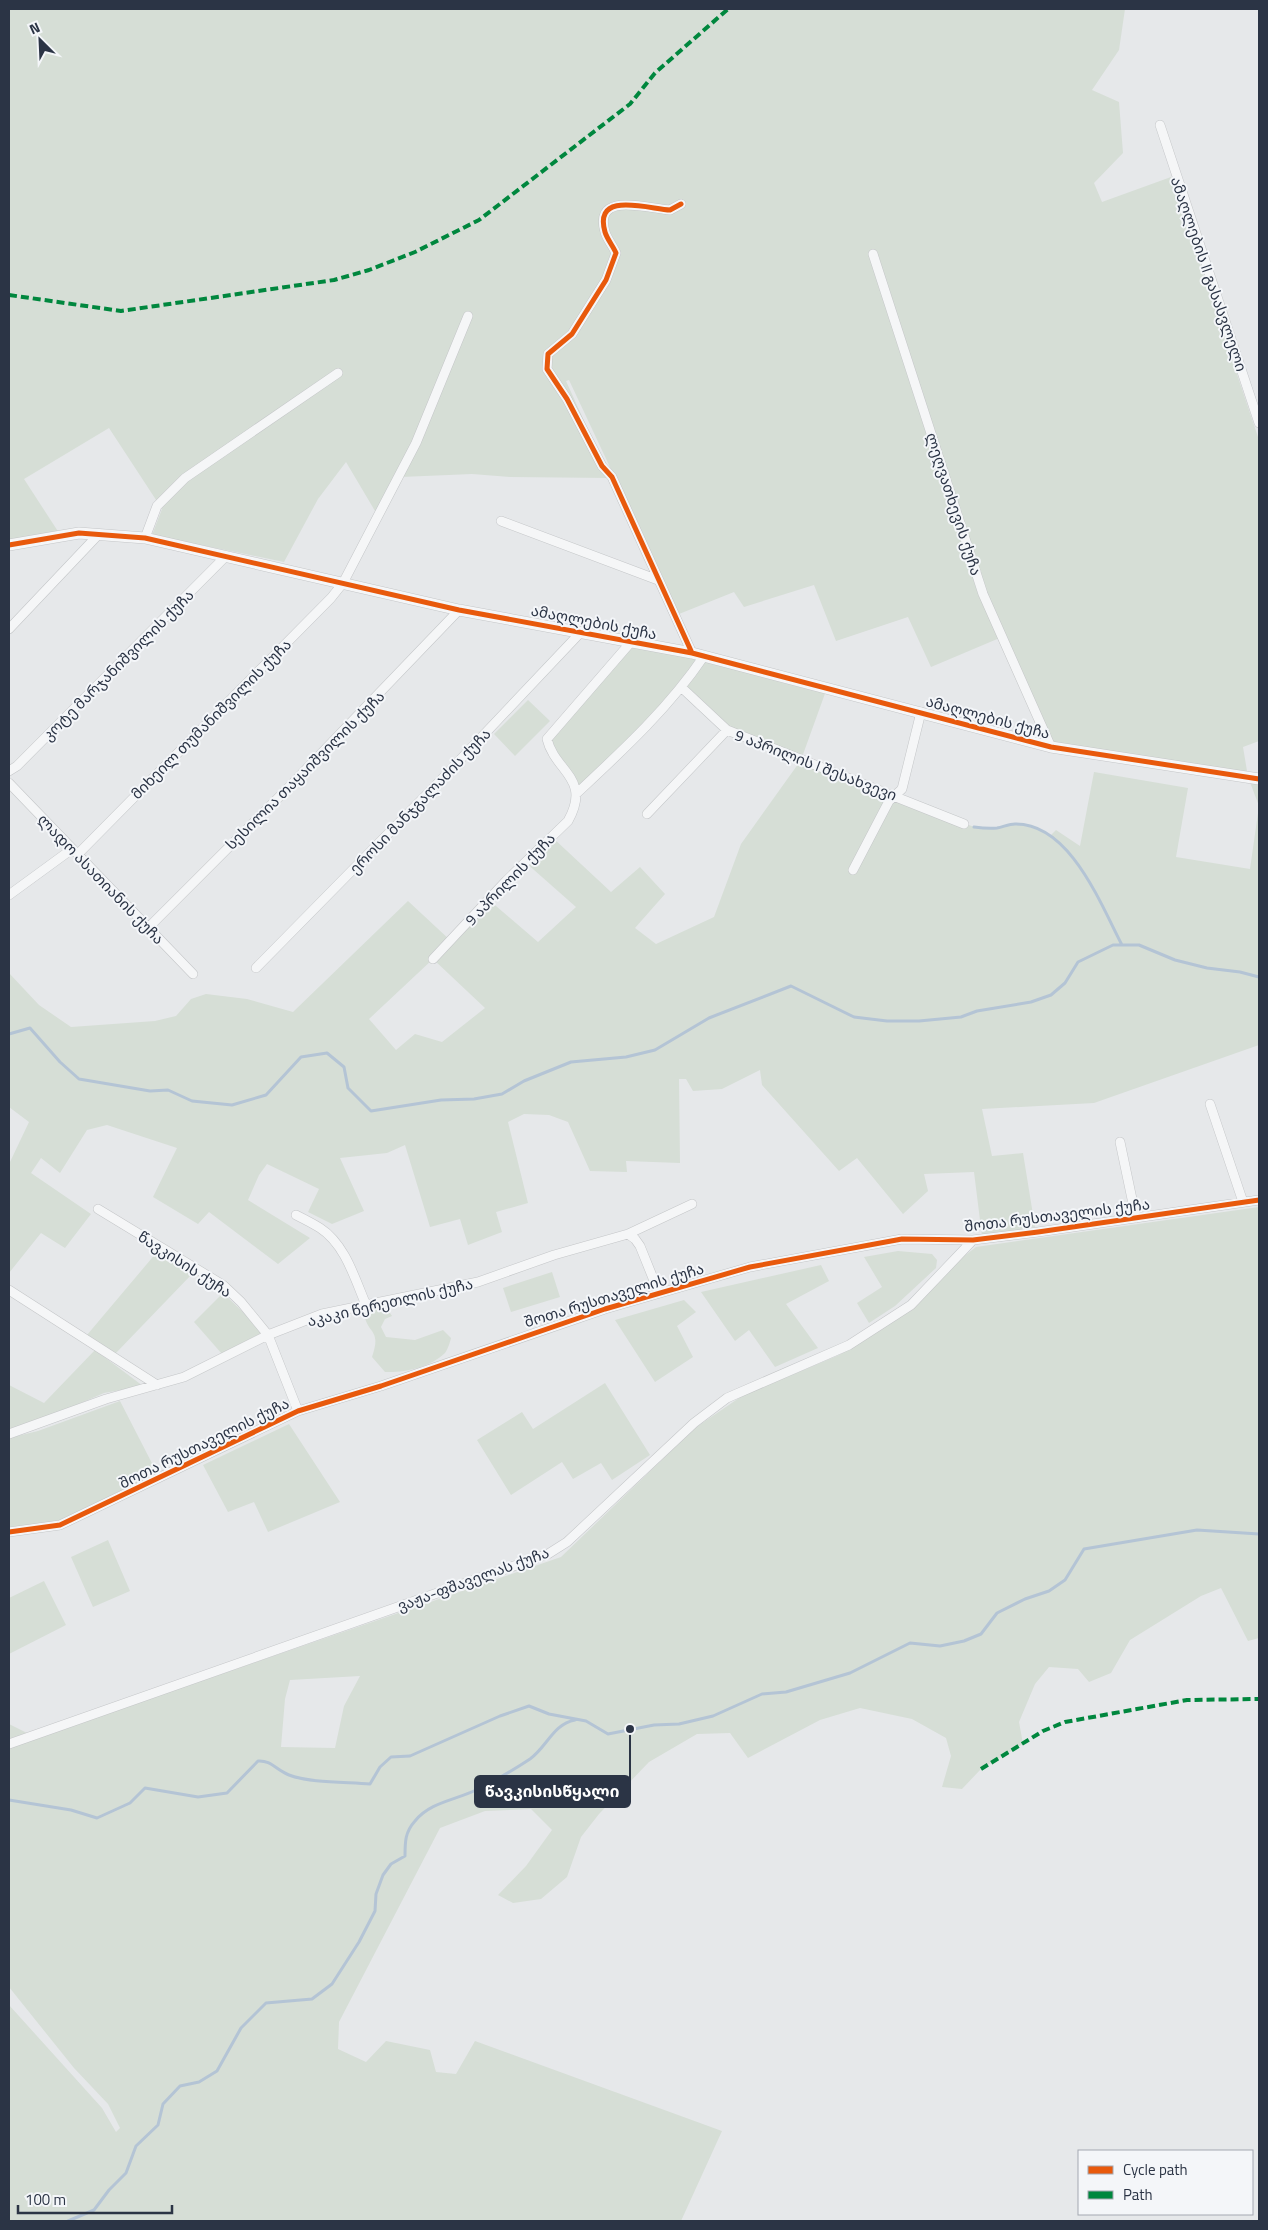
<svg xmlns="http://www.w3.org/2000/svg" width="1268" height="2230" font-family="'Titillium Web','Noto Sans Georgian',sans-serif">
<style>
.green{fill:#d6ded6;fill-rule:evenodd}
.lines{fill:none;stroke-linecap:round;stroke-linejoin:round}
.stream{stroke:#b4c4d5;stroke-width:3}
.minor-casing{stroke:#c4c6c8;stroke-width:10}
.tertiary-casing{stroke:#c4c6c8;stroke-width:12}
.minor{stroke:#f5f6f7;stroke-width:9}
.tertiary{stroke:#f5f6f7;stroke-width:11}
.quiet{stroke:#00873e;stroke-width:4;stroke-dasharray:8 4;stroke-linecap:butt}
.cycleway-casing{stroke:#f4f6f9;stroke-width:8}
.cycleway{stroke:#e8590c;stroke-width:5}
.labels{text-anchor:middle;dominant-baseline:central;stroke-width:4;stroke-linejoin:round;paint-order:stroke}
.street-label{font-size:15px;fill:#2b3445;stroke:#f4f6f9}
.leader{fill:none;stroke:#2b3445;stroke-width:2}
.callout-dot{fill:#2b3445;stroke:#f4f6f9;stroke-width:2}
.callout{fill:#2b3445;stroke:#2b3445;stroke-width:2}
.callout-label{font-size:16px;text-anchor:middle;font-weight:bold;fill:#fff}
</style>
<rect width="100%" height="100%" fill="#e6e8ea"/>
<path class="green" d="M9 9H1125L1119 50 1092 90 1119 102 1123 153 1094 183 1102 202 1171 177 1259 440V741L1243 747 1248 777 1259 779V1045L1094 1103 982 1109 992 1156 1023 1153 1035 1227 982 1236 974 1172 924 1174 928 1191 903 1214 857 1158 839 1171 762 1085 760 1070 722 1089 693 1091 686 1079H679L680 1163 626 1161 627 1172 590 1171 568 1122 549 1115 524 1114 508 1122 528 1203 496 1212 502 1232 468 1245 460 1219 430 1227 405 1145 387 1153 340 1158 364 1211 332 1224 308 1212 319 1189 267 1164 259 1175 248 1200 310 1238 278 1264 209 1212 198 1224 153 1197 177 1148 107 1125 87 1130 60 1173 41 1158 31 1173 91 1214 65 1248 41 1233 9 1273V1162H10L29 1122 9 1107V973L39 1005 71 1027 155 1021 176 1016 191 999 206 994 247 999 293 1012 408 901 451 941 489 900 538 942 576 907 525 862 552 837 611 892 640 867 665 894 635 928 656 944 714 917 741 844 801 760 727 730 681 687 576 794 547 739 631 642 827 688 801 760 974 827 995 828 1016 824 1034 828 1051 835 1056 830 1080 846 1094 772 1188 788 1176 857 1250 869 1259 806 1248 777 1051 747 1002 637 931 667 908 617 836 641 814 585 744 607 734 592 679 614 569 380 566 381 610 478 510 477 472 474 401 477 378 516 346 462 318 499 284 562 152 535 162 509 109 428 24 479 61 536 9 545ZM433 959 485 1008 442 1042 415 1034 396 1050 369 1019Z
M528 700 550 721 515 756 494 734Z
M1259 1207V1638L1248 1641 1221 1588 1201 1596 1130 1640 1111 1673 1089 1682 1078 1669 1049 1667 1035 1684 1019 1722 1023 1744 981 1769 962 1789 942 1787 951 1756 946 1738 912 1719 860 1708 820 1720 748 1758 730 1733 697 1734 649 1762 599 1814 581 1837 567 1877 541 1899 513 1903 498 1895 526 1866 552 1830 531 1809 485 1811 440 1828 339 2022 338 2049 366 2062 386 2041 430 2050 436 2072 456 2074 475 2041 722 2131 681 2221H9V2005L102 2108 116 2132 120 2128 108 2104 74 2068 9 1987V1747L561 1557 695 1428 742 1396 839 1355 911 1310 963 1257 976 1247ZM360 1676 344 1706 335 1748 281 1747 285 1699 290 1680Z
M898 1251 932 1254 937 1260 936 1268 895 1306 869 1323 857 1303 882 1287 864 1257Z
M157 1252 193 1273 115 1354 87 1335Z
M821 1265 829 1281 786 1304 818 1348 775 1367 749 1330 735 1341 701 1292Z
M552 1272 560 1297 511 1312 503 1288Z
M223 1293 245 1314 261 1333 222 1354 194 1322Z
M684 1300 696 1312 677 1326 693 1357 655 1382 615 1320Z
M376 1310H388L392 1316 385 1319 381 1327 386 1337 415 1340 443 1330 451 1338C450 1342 448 1349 445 1353 431 1367 404 1373 385 1372L372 1357C382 1328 367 1335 364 1313Z
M95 1350 143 1386 104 1393 58 1413 9 1429V1385L44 1403Z
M605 1383 650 1455 612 1480 601 1463 573 1479 562 1462 511 1495 477 1440 522 1412 533 1429Z
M120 1401 157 1473 57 1522 9 1528V1438L38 1431Z
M289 1424 340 1502 268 1532 254 1502 228 1512 203 1465Z
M108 1540 130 1591 93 1607 71 1557Z
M44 1581 66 1625 9 1654V1598Z
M9 1724 27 1733 9 1739Z"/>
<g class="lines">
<path class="stream" d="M974 827C981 828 989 829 997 828 1003 827 1009 824 1015 824 1070 823 1101 905 1122 945
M9 1034 30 1028 60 1062 79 1079 150 1091 168 1090 192 1101 232 1105 266 1095 301 1057 327 1053 344 1067 348 1088 371 1111 441 1100 474 1099 502 1094 524 1081 571 1062 626 1057 655 1050 709 1018 791 986 854 1017 887 1021H919L961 1017 977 1011 1031 1002 1051 995 1065 983 1078 962 1113 945H1139L1175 960 1207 968 1240 972 1259 977
M9 1800 71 1810 97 1818 130 1803 145 1788 198 1797 227 1793 258 1761C271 1760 276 1770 289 1775 309 1783 347 1782 370 1784L380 1767 391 1757 410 1756 500 1716 529 1706 549 1714 586 1721 608 1734 654 1725 679 1724 713 1716 762 1694 786 1692 850 1673 910 1643 940 1646 964 1641 981 1634 997 1613 1025 1599 1049 1591 1065 1580 1084 1549 1197 1530 1259 1534
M68 2221 94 2210 109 2190 126 2173 136 2146 158 2125 163 2104 180 2086 199 2082 217 2071 241 2028 266 2003 312 1999 332 1984 359 1942 375 1911 376 1894 383 1875 391 1864 405 1856C405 1842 405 1832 415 1821 430 1802 456 1800 476 1790 492 1782 515 1769 530 1759 547 1747 553 1724 575 1720"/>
<defs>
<path id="minor" d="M1160 125 1259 423
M681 204 670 210C649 209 593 190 605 232 607 239 613 246 616 253L606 280 572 334 548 354 547 369 567 399 602 466 612 477 692 653
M873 254 983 594 1051 747
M501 521 658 580
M145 538 157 506 185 478 338 373
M9 629 99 534
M681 687 727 730 964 824
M9 771 17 766 226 556
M9 783 193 974
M576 794C621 752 669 708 704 656
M647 814 727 730
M78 854 331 598 343 583 416 443 468 316
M853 870 889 801 902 789 921 712
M9 895 72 849
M148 928 289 787 459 610
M433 959 506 881 568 821C592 778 555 772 547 739L631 642
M256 968 440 781 581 632
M1210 1104 1243 1202
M1120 1142 1136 1218
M98 1209 223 1285 241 1302 268 1335 298 1411
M296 1215C304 1219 312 1223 320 1228 345 1244 355 1279 366 1305
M628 1234 635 1239 640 1246 659 1293
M9 1290 157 1385
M9 1434 106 1399 184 1377 268 1335 322 1314 478 1282 554 1255 628 1234 692 1204
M9 1532 60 1525 298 1411 381 1386 605 1309 750 1267 902 1239 973 1240 1038 1232 1259 1200
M9 1744 548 1554 567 1542 694 1423 727 1398 849 1345 911 1305 973 1240"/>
<path id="tertiary" d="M9 545 79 533 145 538 459 610 692 653 1051 747 1259 779"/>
</defs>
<use href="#minor" class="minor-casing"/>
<use href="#tertiary" class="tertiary-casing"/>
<use href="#minor" class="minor"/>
<use href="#tertiary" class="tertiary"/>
<path class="quiet" d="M9 295 121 311 334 280 369 270 415 252 479 220 630 104 655 73 728 9
M981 1769 1043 1731 1065 1722 1187 1700 1259 1699"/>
<defs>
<path id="cycleway" d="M681 204 670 210C649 209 593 190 605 232 607 239 613 246 616 253L606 280 572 334 548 354 547 369 567 399 602 466 612 477 692 653
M9 545 79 533 145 538 459 610 692 653 1051 747 1259 779
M9 1532 60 1525 298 1411 381 1386 605 1309 750 1267 902 1239 973 1240 1038 1232 1259 1200"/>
</defs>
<use href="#cycleway" class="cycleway-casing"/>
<use href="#cycleway" class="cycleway"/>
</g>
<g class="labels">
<g class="street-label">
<text transform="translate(1209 274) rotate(71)">ამაღლების II გასასვლელი</text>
<text transform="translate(954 504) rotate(72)">ლეღვათხევის ქუჩა</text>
<text transform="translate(594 622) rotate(11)">ამაღლების ქუჩა</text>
<text transform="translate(118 665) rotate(-45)">კოტე მარჯანიშვილის ქუჩა</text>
<text transform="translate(988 717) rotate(15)">ამაღლების ქუჩა</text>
<text transform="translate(211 719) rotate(-45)">მიხეილ თუმანიშვილის ქუჩა</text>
<text transform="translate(816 765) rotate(21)">9 აპრილის I შესახვევი</text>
<text transform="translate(305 770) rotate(-45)">სესილია თაყაიშვილის ქუჩა</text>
<text transform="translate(420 801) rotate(-46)">ეროსი მანჯგალაძის ქუჩა</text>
<text transform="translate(101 879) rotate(46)">ლადო ასათიანის ქუჩა</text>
<text transform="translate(510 879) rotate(-46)">9 აპრილის ქუჩა</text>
<text transform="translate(1057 1215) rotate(-7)">შოთა რუსთაველის ქუჩა</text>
<text transform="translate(185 1264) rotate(33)">წავკისის ქუჩა</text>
<text transform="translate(614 1295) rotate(-17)">შოთა რუსთაველის ქუჩა</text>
<text transform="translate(390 1302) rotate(-13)">აკაკი წერეთლის ქუჩა</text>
<text transform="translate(204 1443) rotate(-26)">შოთა რუსთაველის ქუჩა</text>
<text transform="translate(473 1579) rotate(-20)">ვაჟა-ფშაველას ქუჩა</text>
</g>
</g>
<path class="leader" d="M630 1729L630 1791"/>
<circle class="callout-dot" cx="630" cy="1729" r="5"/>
<rect class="callout" x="475" y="1776" width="155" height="31" rx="5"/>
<g class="callout-label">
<text x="552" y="1797">წავკისისწყალი</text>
</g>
<rect width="1268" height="2230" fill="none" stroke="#2b3445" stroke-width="20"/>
<rect x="1078" y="2150" width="175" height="65" fill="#f4f6f9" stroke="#a4a8b1"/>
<rect x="1088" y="2166" width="25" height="8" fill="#e8590c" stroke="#a4a8b1"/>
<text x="1123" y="2175" font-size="15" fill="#2b3445">Cycle path</text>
<rect x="1088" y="2191" width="25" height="8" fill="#00873e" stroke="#a4a8b1"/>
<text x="1123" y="2200" font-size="15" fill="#2b3445">Path</text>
<g transform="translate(40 40) rotate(336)" stroke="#f4f6f9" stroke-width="4" paint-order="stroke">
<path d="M0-4L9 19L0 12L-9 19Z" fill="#2b3445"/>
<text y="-8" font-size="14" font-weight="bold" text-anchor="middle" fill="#2b3445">N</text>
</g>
<path d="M18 2205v8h154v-8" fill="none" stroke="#2b3445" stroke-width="2.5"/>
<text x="25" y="2205" font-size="15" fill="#2b3445" stroke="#f4f6f9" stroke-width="4" paint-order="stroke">100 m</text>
</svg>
